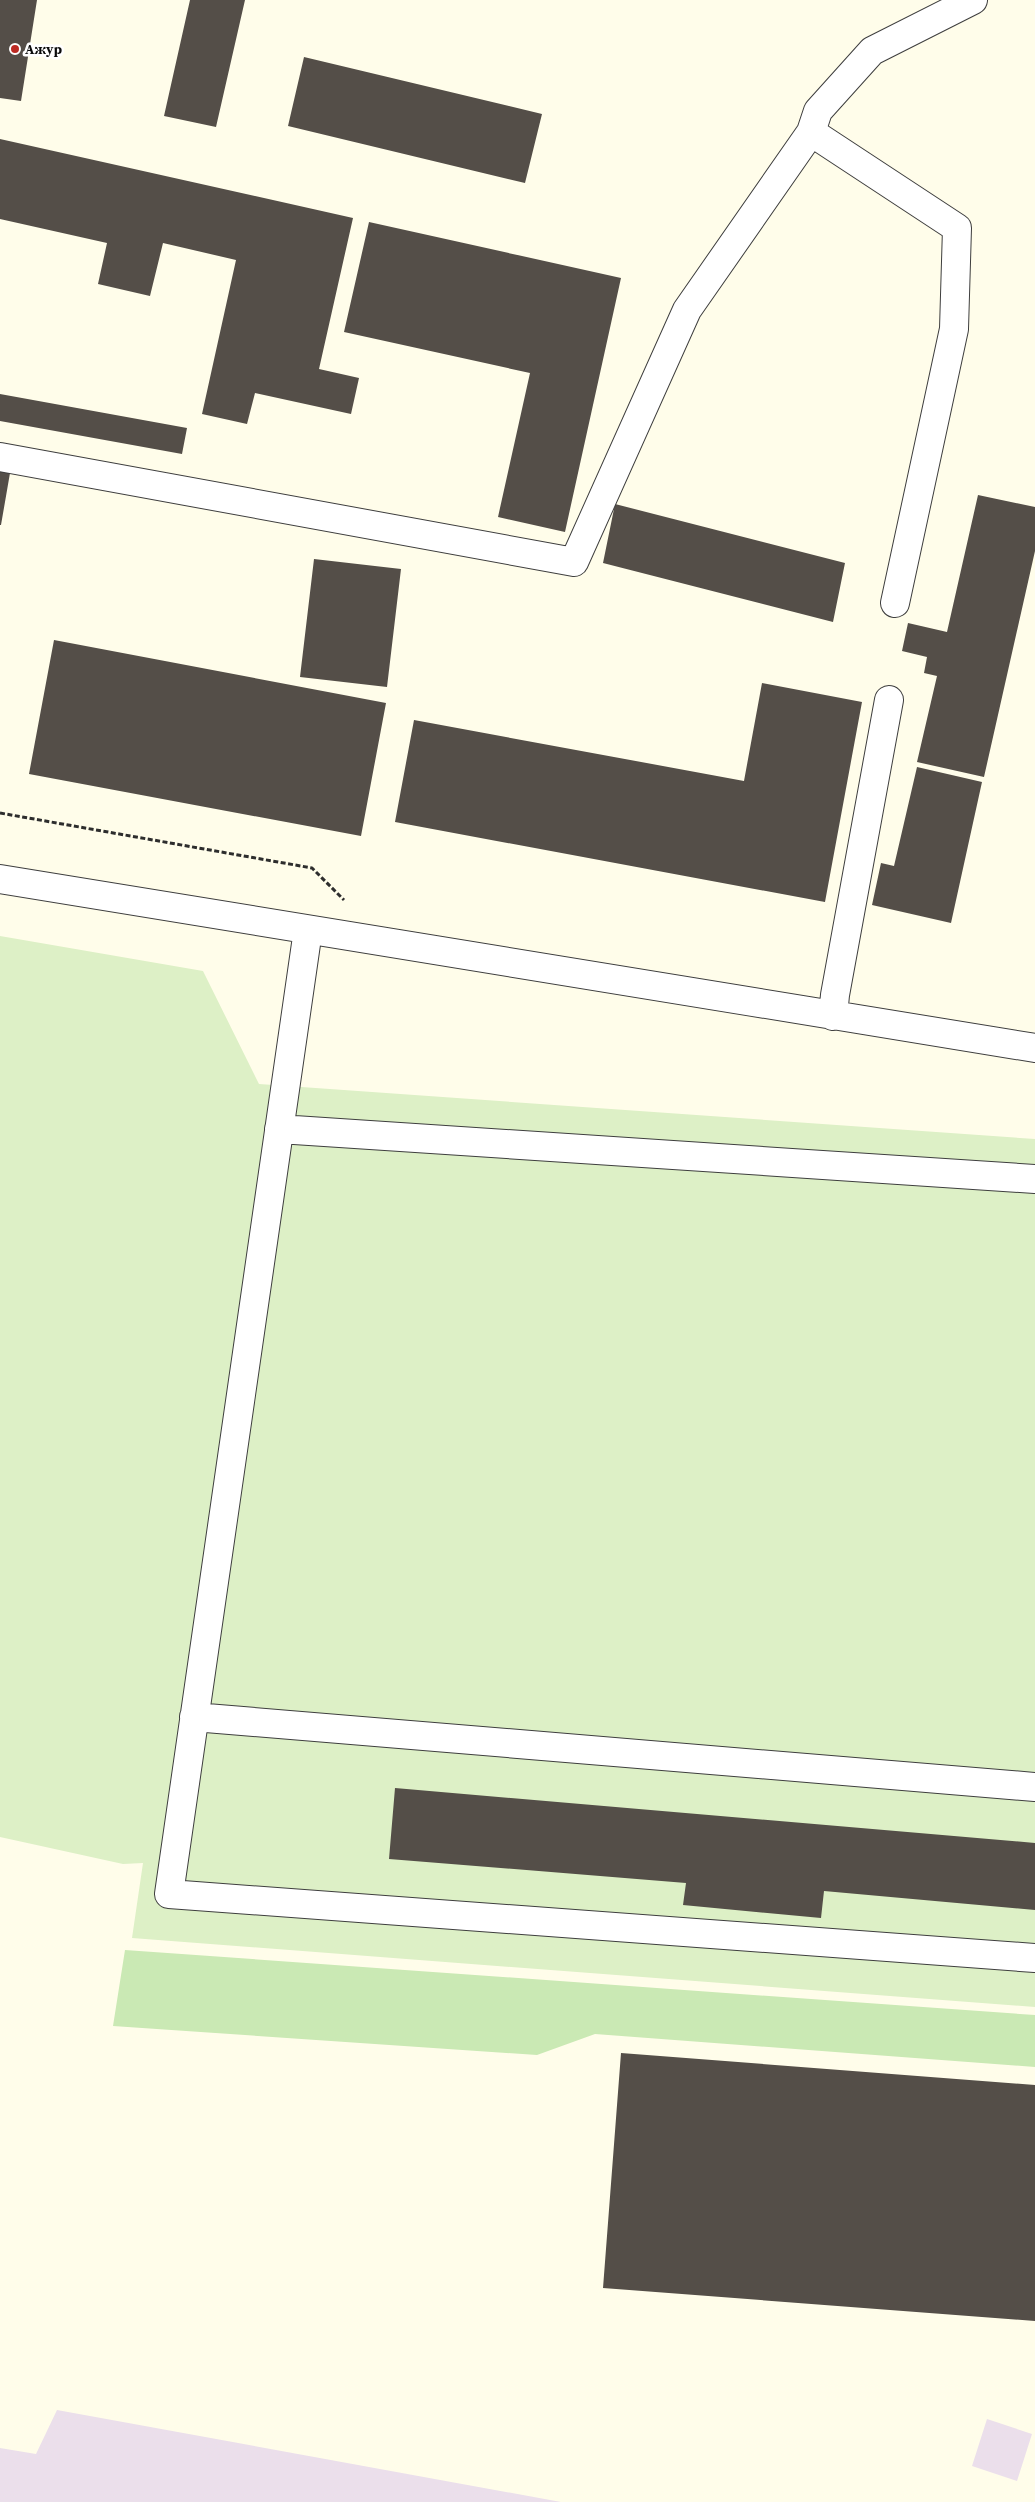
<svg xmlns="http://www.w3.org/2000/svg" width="1035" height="2502" font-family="'Source Serif 4',serif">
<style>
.industrial{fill:#ebdfeb}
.green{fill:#cae9b4}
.pitch{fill:#ddf0c6}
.building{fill:#544e48}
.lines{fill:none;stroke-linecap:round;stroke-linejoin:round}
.minor-casing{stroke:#3e3e3e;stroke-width:30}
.path{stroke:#2d2d2d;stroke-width:3;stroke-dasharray:5 2.5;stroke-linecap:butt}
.minor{stroke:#fff;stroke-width:28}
.poi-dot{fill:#bc2a23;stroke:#fff;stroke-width:2}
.labels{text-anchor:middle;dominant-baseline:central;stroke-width:5;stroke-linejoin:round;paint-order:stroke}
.poi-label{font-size:14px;font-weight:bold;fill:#0b0b0b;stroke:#fff;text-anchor:start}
</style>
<rect width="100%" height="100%" fill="#fffdea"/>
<path class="industrial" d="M57 2410 561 2502H0V2448L36 2454Z
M987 2419 1032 2434 1017 2481 972 2466Z"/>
<path class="green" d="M125 1950 1035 2015V2067L595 2034 537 2055 113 2026Z"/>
<path class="pitch" d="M0 936 203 971 259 1084 1035 1139V2007L132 1938 143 1863 123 1864 0 1837Z"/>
<path class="building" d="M0 0H37L21 101 0 98Z
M190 0H245L216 127 164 116Z
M304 57 542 114 525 183 288 126Z
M0 139 353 218 319 369 359 378 351 414 255 393 247 424 202 414 236 260 163 243 150 296 98 284 107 243 0 219Z
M369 222 621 278 565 532 498 517 530 373 344 332Z
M0 394 187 428 182 454 0 421Z
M0 471 10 473 1 525H0Z
M978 495 1035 507V551L984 777 917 762 937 676 924 673 927 657 902 651 908 623 947 632Z
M615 504 845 563 833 622 603 563Z
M314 559 401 569 387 687 300 677Z
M54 640 386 703 361 836 29 774Z
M762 683 862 702 825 902 395 822 414 720 744 781Z
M917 767 982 782 951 923 872 905 881 863 894 866Z
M395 1788 1035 1843V1910L824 1891 821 1918 683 1905 686 1883 389 1859Z
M621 2053 1035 2085V2321L603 2288Z"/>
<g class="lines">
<defs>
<path id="minor" d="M811 132 957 228 954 329 895 603
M0 457 574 562 687 310 811 132 818 111 872 51 973 0
M0 879 1035 1048
M308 930 169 1894 1035 1958
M833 1016 835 995 889 700
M279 1129 1035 1179
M194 1717 1035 1787"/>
</defs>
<use href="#minor" class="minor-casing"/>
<path class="path" d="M0 813 312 868 344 900"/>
<use href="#minor" class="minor"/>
</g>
<circle class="poi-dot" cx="15" cy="49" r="5"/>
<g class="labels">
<g class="poi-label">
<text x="25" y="49">Ажур</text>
</g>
</g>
</svg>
